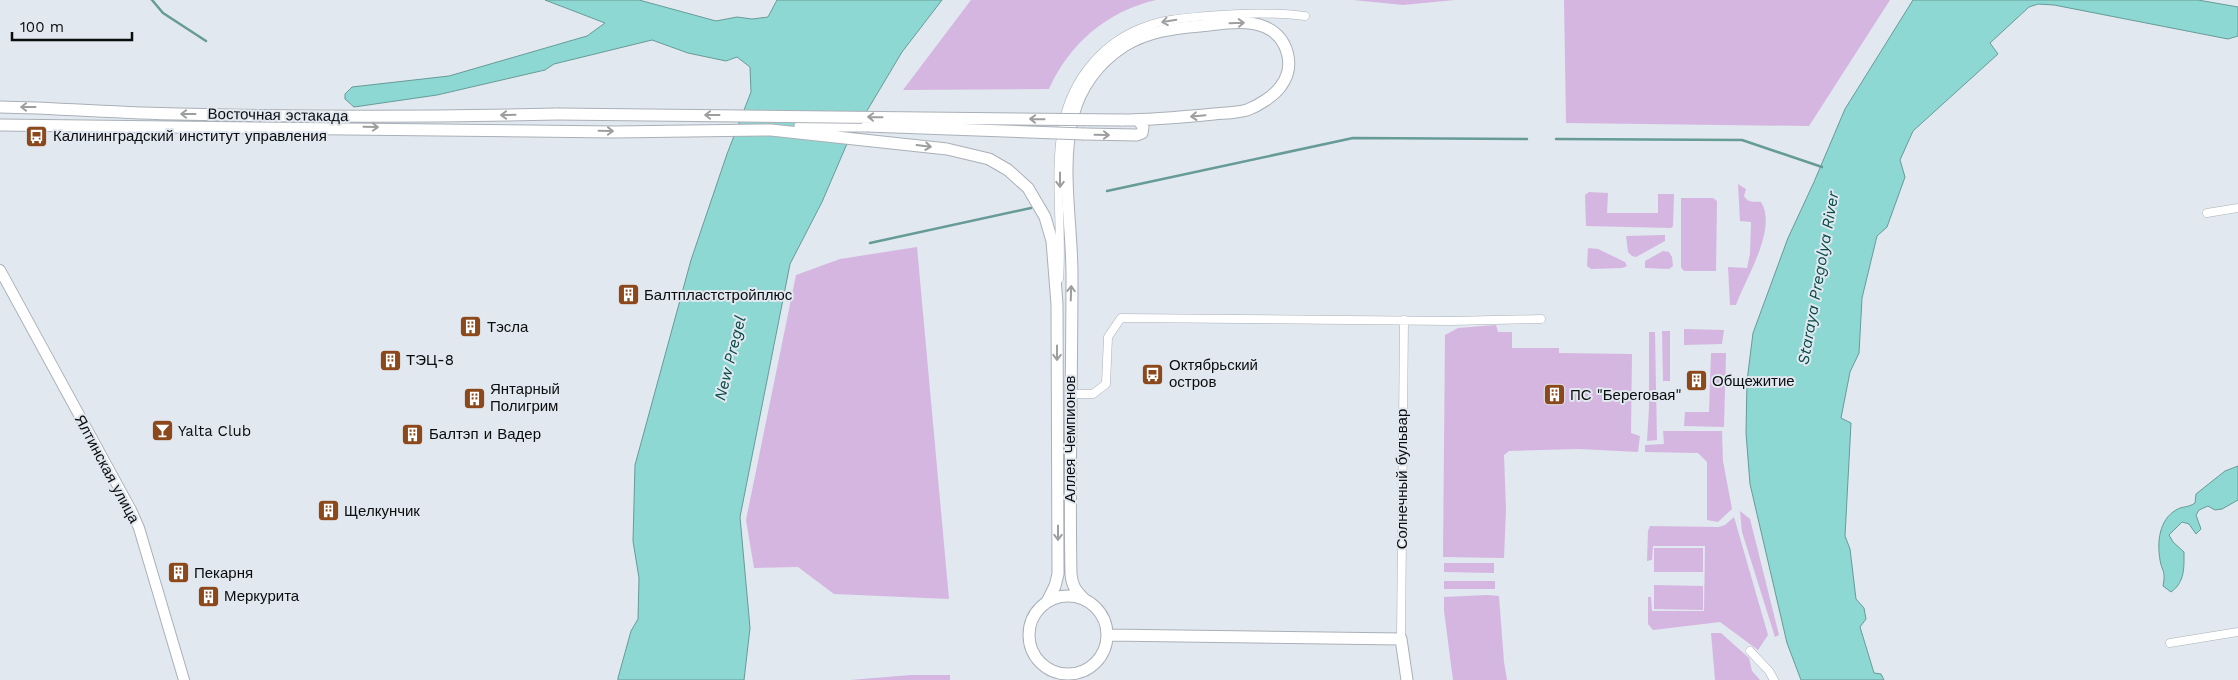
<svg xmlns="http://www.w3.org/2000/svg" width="2238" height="680" font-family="'Work Sans',sans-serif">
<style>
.green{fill:#d5b6e1}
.water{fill:#8dd8d3;stroke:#669b98}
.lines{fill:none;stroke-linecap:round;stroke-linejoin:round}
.stream{stroke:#669b98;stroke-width:2.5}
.minor-casing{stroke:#aab0b7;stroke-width:9}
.tertiary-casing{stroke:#aab0b7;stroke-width:12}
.secondary-casing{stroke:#aab0b7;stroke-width:13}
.minor{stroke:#fff;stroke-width:8}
.tertiary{stroke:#fff;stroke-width:10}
.secondary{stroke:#fff;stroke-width:11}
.secondary-bridge-casing{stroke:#aab0b7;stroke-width:13;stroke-linecap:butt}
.secondary-bridge{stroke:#fff;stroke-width:11}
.oneway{stroke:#9d9e9f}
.labels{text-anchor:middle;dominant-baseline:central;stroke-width:4;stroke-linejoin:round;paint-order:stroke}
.street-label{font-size:15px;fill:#0a0c0e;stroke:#e1e8ef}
.poi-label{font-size:15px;fill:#0a0c0e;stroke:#e1e8ef;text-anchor:start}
.water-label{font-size:16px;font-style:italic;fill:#054b48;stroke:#e1e8ef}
</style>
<rect width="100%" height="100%" fill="#e1e8ef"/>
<path class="green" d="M971 0H1156C1107 11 1069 44 1049 89L903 90Z
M1353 0H1455L1403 5Z
M1564 0H1890L1809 126 1566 123Z
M1738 184 1746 189 1744 196C1749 204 1754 201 1761 202 1778 229 1745 279 1736 305H1730L1728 267 1747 268 1750 254 1751 222 1740 221Z
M1589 192 1608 193 1607 213H1658V194H1674L1673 226 1671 228 1586 226 1585 195Z
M1681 198H1713L1717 201 1716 271H1684L1681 267Z
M1665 235V241L1636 257 1632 256 1628 252 1626 236Z
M917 247 949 599 834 594 798 567 754 568 746 520 796 275 840 259Z
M1588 248 1598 249 1625 262 1627 266 1622 268 1591 269 1587 266Z
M1663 251 1669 252 1672 257 1673 266 1669 269 1645 268V261Z
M1496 325 1498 332H1512V348H1559V353L1632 354 1631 433 1640 436 1638 452 1579 449 1509 451 1504 455 1506 510 1504 558 1443 557 1445 335 1458 328Z
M1684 329 1724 330 1722 344 1684 345Z
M1662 331H1670V381H1663Z
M1649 332H1655L1657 440 1647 441 1649 408Z
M1711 353H1726L1724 427 1684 426 1685 412H1709Z
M1663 431H1722L1723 461 1732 509 1718 522 1707 520V462L1698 453 1645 452V445L1664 444Z
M1740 511 1750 519 1779 635 1775 637 1742 532Z
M1734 517 1768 635 1758 650 1720 622 1653 630 1648 624V597H1651L1652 611H1704L1705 546H1653L1652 560 1647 561 1648 531 1650 526 1719 527 1725 525Z
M1654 548H1703V572H1654Z
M1444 563H1494V573L1444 572Z
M1444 581H1495V589H1444Z
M1654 585 1703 586V610L1654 609Z
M1487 595 1499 596 1504 662 1507 680H1453L1444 611V597Z
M1711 633H1721L1749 658 1752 671 1760 680H1715Z
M911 675H950V680H850Z"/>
<path class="water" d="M545 0H639L716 21 737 17 752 19 768 17 777 0H942L902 52 846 146 822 202 790 264 740 517 750 628 744 680H618V678L631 631 638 619 639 578 633 541 635 465 691 260 727 154 751 92 750 67 737 57 726 61 688 53 652 40 554 64 545 70 437 95 354 107 345 99V94L352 87 449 76 587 36 605 23Z
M1913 0H2198L2238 7V36L2228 39 2054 5 2038 4 2029 7 1990 43 1998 54 1913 131 1900 160 1905 177 1887 227 1877 236 1862 298 1859 353 1850 372 1841 418 1851 423 1845 536 1850 549 1856 599 1864 608 1866 619 1860 627 1874 673 1881 674 1884 680H1801L1787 643 1750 484 1746 433 1747 381 1753 333 1788 238 1814 182 1845 109Z
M2238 466V500L2222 509 2215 510 2208 506 2199 510 2196 515 2201 529 2196 534 2189 524 2182 522 2169 535 2173 542 2184 552C2184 568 2185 582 2171 592L2163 586C2166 570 2162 572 2160 560 2157 542 2159 520 2176 510 2182 506 2188 508 2195 503L2196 494 2225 471Z"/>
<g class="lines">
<path class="stream" d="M152 0 163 13 206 41
M1556 139 1742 140 1822 167
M1107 191 1353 138 1527 139
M870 243 1031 208"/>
<defs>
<path id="minor" d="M2207 213 2238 208
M1059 279C1063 230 1053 171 1063 124 1072 79 1103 41 1147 26 1166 19 1187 18 1207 16 1240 13 1272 12 1305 16
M1071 394H1093L1106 384 1108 337 1121 318 1451 321 1541 319
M1401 639 1404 320
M2170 643 2238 632
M1750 651 1769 671 1774 680"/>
<path id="tertiary" d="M0 270 131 510 139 528 184 680"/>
<path id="secondary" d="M0 107C59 108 118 113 178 114 304 117 431 117 557 114
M0 125 614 132 771 130 947 149 989 159 1008 170 1028 188 1045 217 1052 241 1057 304 1058 574 1055 586 1047 602
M800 126H867
M1084 134 1137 135 1142 133 1143 127 1139 121 1135 120
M1029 635a39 39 0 1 1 78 0a39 39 0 1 1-78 0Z
M1084 599C1076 591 1072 586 1071 574 1069 474 1072 375 1072 275 1072 223 1060 167 1073 116 1080 87 1099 62 1124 46 1147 32 1173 28 1200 26 1221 24 1246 19 1265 27 1288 37 1296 66 1281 86 1274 96 1258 106 1247 110 1237 113 1224 113 1214 114 1183 117 1152 120 1121 120
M1107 635 1401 639 1407 680"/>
</defs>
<use href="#minor" class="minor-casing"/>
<use href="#tertiary" class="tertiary-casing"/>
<use href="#secondary" class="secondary-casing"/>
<use href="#minor" class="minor"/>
<use href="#tertiary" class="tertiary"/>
<use href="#secondary" class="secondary"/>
<defs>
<path id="secondary-bridge" d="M557 114 1121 120
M867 126 1084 134"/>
</defs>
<use href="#secondary-bridge" class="secondary-bridge-casing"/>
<use href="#secondary-bridge" class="secondary-bridge"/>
</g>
<defs><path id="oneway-shaft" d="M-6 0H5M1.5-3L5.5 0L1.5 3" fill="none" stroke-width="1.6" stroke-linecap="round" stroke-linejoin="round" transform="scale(1.25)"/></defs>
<g class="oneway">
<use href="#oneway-shaft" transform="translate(1169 21) rotate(170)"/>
<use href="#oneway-shaft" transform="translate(1237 23) rotate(-2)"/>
<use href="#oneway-shaft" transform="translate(28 107) rotate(180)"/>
<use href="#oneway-shaft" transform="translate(188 114) rotate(-180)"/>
<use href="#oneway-shaft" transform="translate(508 115) rotate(179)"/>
<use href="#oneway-shaft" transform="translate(712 115) rotate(-180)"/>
<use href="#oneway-shaft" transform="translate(1198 116) rotate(175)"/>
<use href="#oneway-shaft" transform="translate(875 117) rotate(-179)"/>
<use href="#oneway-shaft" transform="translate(1037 119) rotate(-179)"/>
<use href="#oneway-shaft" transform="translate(371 127) rotate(1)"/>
<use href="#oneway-shaft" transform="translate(606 131) rotate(1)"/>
<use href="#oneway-shaft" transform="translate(1102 135) rotate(1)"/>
<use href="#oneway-shaft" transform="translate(924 146) rotate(7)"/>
<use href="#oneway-shaft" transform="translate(1060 180) rotate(90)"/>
<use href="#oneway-shaft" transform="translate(1071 293) rotate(-88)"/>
<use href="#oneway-shaft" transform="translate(1057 353) rotate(90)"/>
<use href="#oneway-shaft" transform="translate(1058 533) rotate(90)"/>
</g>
<defs>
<symbol id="bus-square" viewBox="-11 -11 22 22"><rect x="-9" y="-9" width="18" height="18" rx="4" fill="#8c481b" stroke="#e1e8ef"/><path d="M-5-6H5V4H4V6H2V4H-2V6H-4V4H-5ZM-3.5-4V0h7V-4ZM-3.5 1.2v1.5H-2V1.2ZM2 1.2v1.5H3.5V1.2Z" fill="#fff"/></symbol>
<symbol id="building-square" viewBox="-11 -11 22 22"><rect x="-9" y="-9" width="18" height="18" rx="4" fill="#8c481b" stroke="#e1e8ef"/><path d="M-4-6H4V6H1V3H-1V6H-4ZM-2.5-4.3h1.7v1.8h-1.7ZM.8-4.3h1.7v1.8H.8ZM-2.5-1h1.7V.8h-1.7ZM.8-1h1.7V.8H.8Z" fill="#fff"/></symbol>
<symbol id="bar-square" viewBox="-11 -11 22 22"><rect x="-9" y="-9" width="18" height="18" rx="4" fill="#8c481b" stroke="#e1e8ef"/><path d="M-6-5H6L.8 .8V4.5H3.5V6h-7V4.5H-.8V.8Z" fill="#fff"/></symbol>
</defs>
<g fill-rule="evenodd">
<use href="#bus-square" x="24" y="124" width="25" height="25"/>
<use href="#building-square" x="616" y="282" width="25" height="25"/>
<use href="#building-square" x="458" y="314" width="25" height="25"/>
<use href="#building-square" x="378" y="348" width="25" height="25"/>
<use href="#bus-square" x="1140" y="362" width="25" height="25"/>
<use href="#building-square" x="1684" y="368" width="25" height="25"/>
<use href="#building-square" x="1542" y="382" width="25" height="25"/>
<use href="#building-square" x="462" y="386" width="25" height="25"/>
<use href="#bar-square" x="150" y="418" width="25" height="25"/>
<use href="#building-square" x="400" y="422" width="25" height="25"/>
<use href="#building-square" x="316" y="498" width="25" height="25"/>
<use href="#building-square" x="166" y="560" width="25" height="25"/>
<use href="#building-square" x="196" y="584" width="25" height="25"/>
</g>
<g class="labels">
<g class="street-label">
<text transform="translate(278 115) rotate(1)">Восточная эстакада</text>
<text transform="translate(1070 439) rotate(-90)">Аллея Чемпионов</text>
<text transform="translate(107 469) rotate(62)">Ялтинская улица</text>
<text transform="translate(1402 479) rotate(-90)">Солнечный бульвар</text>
</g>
<g class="poi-label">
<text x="53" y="136">Калининградский институт управления</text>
<text x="644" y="295">Балтпластстройплюс</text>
<text x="487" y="327">Тэсла</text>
<text x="406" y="360">ТЭЦ-8</text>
<text x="1169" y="365">Октябрьский<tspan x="1169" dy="17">остров</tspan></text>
<text x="1712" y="381">Общежитие</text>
<text x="490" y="389">Янтарный<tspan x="490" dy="17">Полигрим</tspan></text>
<text x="1570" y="395">ПС "Береговая"</text>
<text x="178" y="431">Yalta Club</text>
<text x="429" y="434">Балтэп и Вадер</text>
<text x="344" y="511">Щелкунчик</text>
<text x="194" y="573">Пекарня</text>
<text x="224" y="596">Меркурита</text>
</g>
<g class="water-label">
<text transform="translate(1818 278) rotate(-80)">Staraya Pregolya River</text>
<text transform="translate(730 358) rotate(-76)">New Pregel</text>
</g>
</g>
<path d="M12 32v8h120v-8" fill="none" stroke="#0a0c0e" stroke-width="2.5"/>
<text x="20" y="32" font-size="15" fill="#0a0c0e" stroke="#e1e8ef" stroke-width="4" paint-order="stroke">100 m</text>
</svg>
